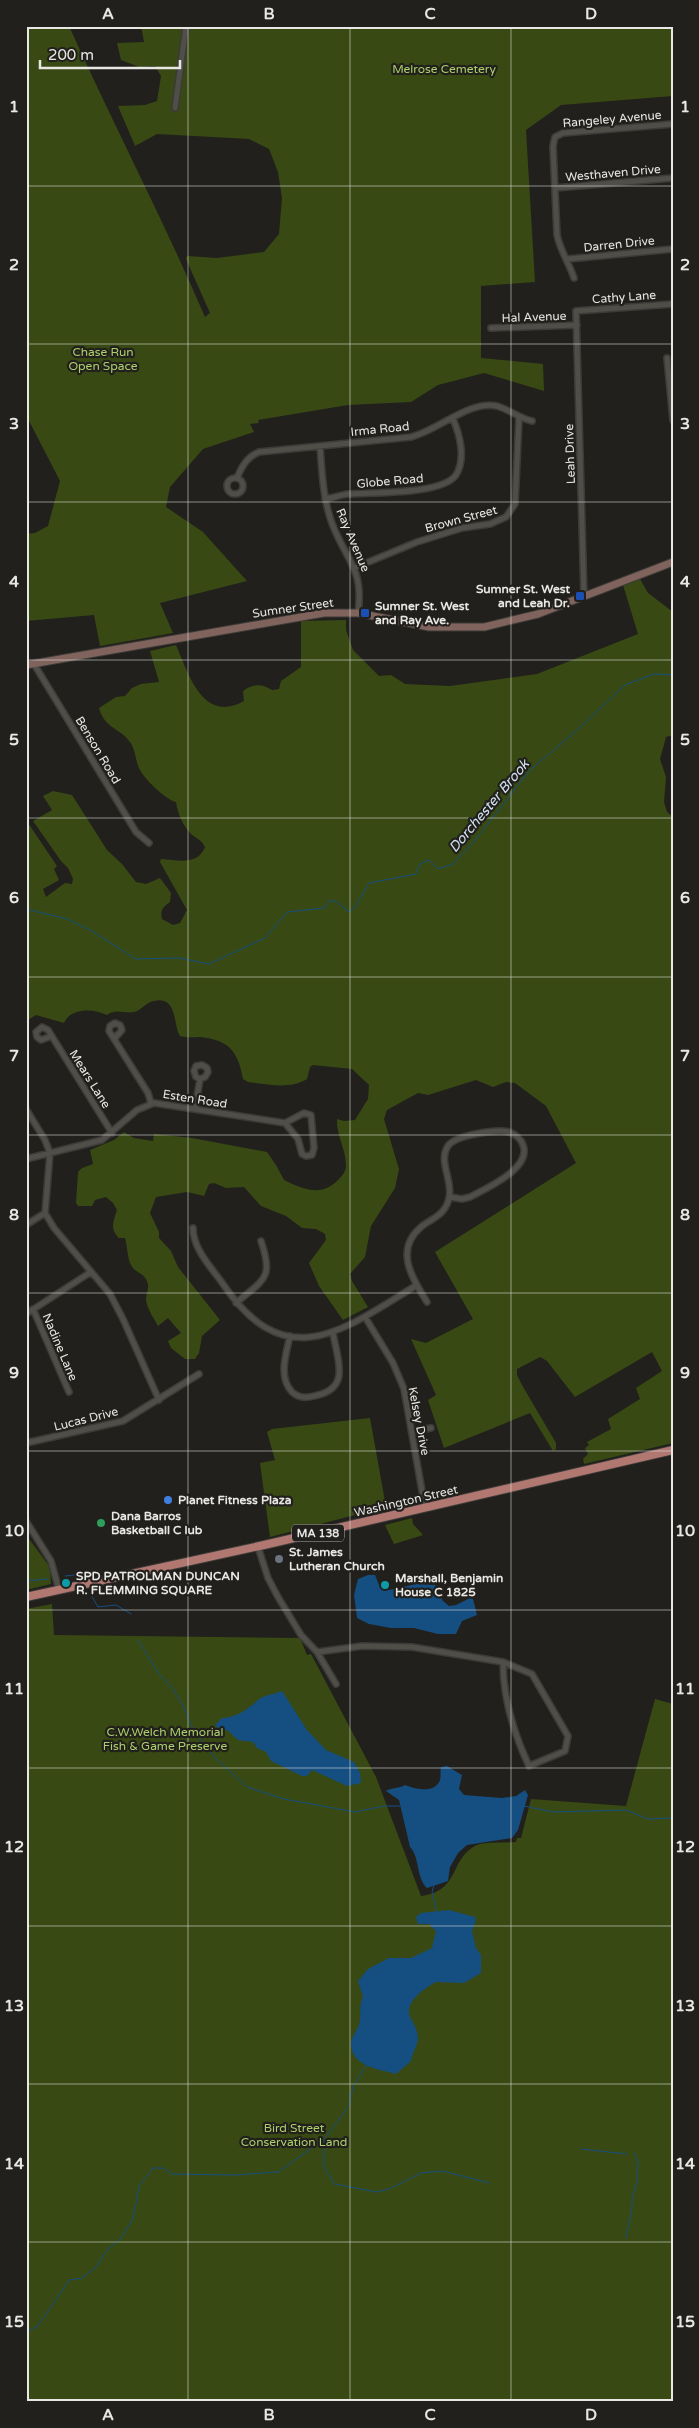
<svg xmlns="http://www.w3.org/2000/svg" width="699" height="2428" font-family="'Varela Round',sans-serif">
<style>
.green{fill:#394913}
.water{fill:#154e81}
.lines{fill:none;stroke-linecap:round;stroke-linejoin:round}
.stream{stroke:#154e81;stroke-width:1}
.street-casing{stroke:#3c3b38;stroke-width:8}
.secondary-casing{stroke:#3c3b38;stroke-width:9}
.primary-casing{stroke:#3c3b38;stroke-width:10}
.street{stroke:#4f4e49;stroke-width:5}
.secondary{stroke:#80635d;stroke-width:7}
.primary{stroke:#b17771;stroke-width:8}
.grid{fill:none;stroke:#e8e7e4;stroke-width:1;stroke-opacity:0.55}
.transit-dot{fill:#1a4fb4;stroke:#21201c;stroke-width:2}
.shop-dot{fill:#3f7fe0;stroke:#21201c;stroke-width:2}
.leisure-dot{fill:#2e9e5b;stroke:#21201c;stroke-width:2}
.worship-dot{fill:#6b7280;stroke:#21201c;stroke-width:2}
.culture-dot{fill:#0f9aa8;stroke:#21201c;stroke-width:2}
.labels{text-anchor:middle;dominant-baseline:central;stroke-width:4.5;stroke-linejoin:round;paint-order:stroke}
.shield{fill:#21201c;stroke:#acaba8;stroke-width:1}
.shield-label{font-size:11px;font-weight:bold;fill:#e8e7e4}
.park-label{font-size:12px;fill:#aed06c;stroke:#21201c}
.street-label{font-size:12px;fill:#e8e7e4;stroke:#21201c}
.poi-label{font-size:12px;font-weight:bold;fill:#e8e7e4;stroke:#21201c;text-anchor:start}
.water-label{font-size:14px;font-style:italic;fill:#d3e2f1;stroke:#21201c}
.neatline{fill:none;stroke:#e8e7e4;stroke-width:2}
.grid-label{font-size:16px;text-anchor:middle;font-weight:bold;fill:#e8e7e4}
</style>
<rect width="100%" height="100%" fill="#21201c"/>
<path class="green" d="M26 26H69C113 124 163 219 205 317L210 313 186 259 187 256 217 258 264 252 279 234 282 198 278 172 269 149 249 139 157 134 135 146 118 106 145 105 157 101 161 76 155 66 139 67 121 60 117 43 144 42 141 26H673V96L561 105 526 130 535 282 481 286V358L543 364 544 391 484 373 438 385 411 402 348 405 258 420 259 423 250 424 254 432 203 449 170 487 166 507 203 532 247 581 160 603 173 633 100 646 94 615 26 621V534L35 533 48 526 60 481 26 415Z
M640 579 648 593 673 612V735L666 737 660 759 666 777 664 802 667 812 673 817V1443L584 1464 583 1459 588 1454 585 1448 589 1445 587 1442 611 1429 608 1419 640 1399 636 1388 662 1371 652 1352 575 1397 547 1361 540 1357 517 1369V1375L522 1385 556 1443V1449L553 1451 530 1413 444 1448 428 1400 436 1395 411 1339 426 1343 473 1319 435 1252 576 1163 546 1106 515 1083 506 1082 493 1087 476 1080 428 1095 418 1093 387 1110 384 1119 399 1169 395 1188 371 1226 365 1257 350 1274 352 1281 368 1307 343 1320 319 1286 309 1263 326 1240 325 1234 316 1229 302 1228 286 1216 261 1206 244 1187 226 1188 214 1183 209 1184 204 1196 187 1192 156 1197 150 1213 159 1232V1238L171 1251 178 1267 220 1320 202 1336 199 1353 195 1359H185L171 1348 168 1341 181 1333 168 1318 158 1326C154 1318 147 1309 146 1300 146 1293 150 1288 147 1281 143 1272 135 1273 131 1265 128 1261 127 1245 125 1238H119C109 1229 114 1220 117 1210L113 1203 106 1197 95 1200 92 1206H78L76 1203 78 1172 82 1168 93 1164 90 1150 114 1140 124 1132 134 1138 153 1141 154 1134 192 1138 267 1152 276 1165 284 1180C302 1189 321 1197 337 1181 342 1176 346 1172 346 1165 346 1149 336 1135 337 1119L344 1121 355 1120 368 1099 369 1085 352 1069 313 1065 310 1067 307 1079C289 1090 268 1084 248 1082L243 1079C238 1052 230 1040 200 1037 193 1037 187 1038 180 1036 173 1026 178 995 154 1001 146 1002 141 1011 134 1012 124 1014 116 1008 107 1015 94 1009 71 1007 64 1023L36 1015 28 1020 26 1039V820L57 866 54 869 59 880 43 889 46 897 65 883 72 884 73 879 68 868 61 861 33 821 52 810 43 796 53 791 72 795 107 850 122 864 136 882 146 884 160 878 171 893 170 902C163 907 160 910 162 919L173 925 180 923 187 910 160 862 161 859C177 860 198 866 205 847 202 840 197 839 191 834 182 824 178 814 176 802 166 800 143 778 139 768 135 759 136 751 130 742 119 727 105 729 99 708L116 697 125 696 132 688 141 684 159 682 150 651 176 645C189 675 203 724 244 701L243 691C253 684 261 683 272 690L279 689 281 681 301 667V621L346 620V630L353 650 379 676 391 675 405 684 450 686 537 674 638 634 623 585Z
M370 1418 386 1507 270 1537 260 1463 275 1460 267 1432 272 1429Z
M412 1518 413 1524 423 1535 394 1544 385 1525Z
M26 1535 50 1567 51 1584 26 1590Z
M52 1604 54 1635 300 1638 307 1655 311 1654 376 1777 421 1896C461 1891 449 1858 477 1845 485 1842 506 1843 516 1842L517 1838H521L531 1799 626 1806 655 1699 673 1704V2402H26V1609Z"/>
<path class="water" d="M368 1575H375L379 1585 389 1590 416 1584 435 1585 443 1601 449 1606 456 1605 470 1598 473 1599 477 1615 462 1621 456 1634H438L414 1628H391L369 1624 357 1618 354 1595 358 1579Z
M282 1691 307 1730 326 1750 354 1762 360 1773 361 1783 347 1786 312 1770 307 1776H302L271 1761 266 1752 257 1748 253 1742 238 1740 227 1730 219 1729 215 1725 222 1718C238 1717 248 1709 259 1699 265 1695 275 1694 282 1691Z
M447 1766 462 1775 459 1789 464 1795 502 1798 516 1796 525 1790 528 1795 518 1830 512 1838 467 1845 458 1853 450 1867 448 1881 427 1888C416 1878 420 1857 410 1847L399 1800 386 1791C392 1787 399 1789 405 1785 415 1789 435 1794 440 1780 441 1776 440 1772 441 1767Z
M449 1910 475 1917 476 1920 472 1931 476 1948 481 1955V1973L464 1983 436 1982C425 1988 404 2002 410 2017 414 2024 418 2031 418 2039 417 2047 412 2053 411 2061L396 2074C379 2069 351 2067 351 2043 352 2036 357 2031 359 2025 362 2015 358 2006 363 1997L358 1981 368 1969 389 1958H411L432 1948 436 1931 429 1924H418L416 1917 421 1913Z"/>
<g class="lines">
<path class="stream" d="M26 909 67 919 90 930 136 959 179 958 209 964 265 938 287 912 324 908 330 900 337 902 349 912 355 907 369 883 416 874 420 864 429 860 438 869 453 864 476 839 529 771 576 731 625 685 654 674 673 675
M65 1576 84 1574
M26 1581 48 1579
M90 1593 98 1607 116 1605 131 1614
M138 1640 159 1674 170 1685 181 1702 193 1729 214 1757 247 1787 284 1799 355 1812 384 1806H400
M524 1806 553 1812 626 1810 648 1819 673 1818
M434 1885 432 1892 437 1913
M324 2141V2166L334 2184 377 2192 389 2189 421 2173 443 2171 489 2183
M581 2149 627 2154
M626 2238 632 2209V2197L637 2182 638 2161 634 2153
M26 2332 38 2326 69 2280 82 2278 96 2267 107 2250 121 2238 133 2219 139 2186 153 2168H163L172 2174 234 2175 278 2172 324 2139 349 2106 353 2087 366 2065"/>
<defs>
<path id="street" d="M175 108 186 26
M555 188 673 178
M568 259 673 249
M574 278C569 263 560 250 557 235L553 146 555 137 563 133 673 124
M491 328 577 325
M667 358 673 420
M320 446C322 473 323 501 333 526 348 563 364 570 358 613
M227 486a8 8 0 1 1 16 0a8 8 0 1 1-16 0Z
M237 478C242 466 247 457 259 452L411 437C439 430 469 400 497 406 510 410 519 418 532 421
M325 499C333 498 340 495 348 494 372 492 442 495 456 475 466 459 460 435 453 419
M354 568 417 542 462 528 490 524 506 517 515 504 519 418
M584 596 576 311 673 304
M34 664 136 832 149 843
M52 1036 41 1040 37 1037 36 1032 42 1027 48 1030 112 1133
M114 1039 122 1030 120 1025 115 1023 110 1026 109 1031 114 1039 148 1093 151 1103
M26 1109 45 1140 50 1153 45 1213 54 1228 110 1294 123 1319 159 1400
M195 1109 200 1079 196 1077 194 1071 196 1066 202 1065 207 1068 208 1072 205 1077 200 1079
M26 1159 102 1140 137 1110 154 1103 285 1123 298 1139 302 1154 306 1156 312 1155 314 1148 311 1115 304 1113 285 1123
M26 1225 45 1213
M193 1228C193 1249 211 1267 223 1284 286 1377 343 1330 417 1285
M427 1302C412 1278 394 1250 421 1227 429 1220 439 1218 445 1208 459 1186 436 1164 448 1146 455 1135 497 1129 509 1132 515 1134 521 1139 523 1145 532 1168 487 1188 470 1197L462 1199 450 1197
M236 1303C264 1279 274 1279 261 1241
M33 1309 69 1392
M26 1314 91 1272
M365 1317 393 1363 404 1389 425 1508
M290 1336C286 1354 278 1377 292 1392 300 1399 308 1398 318 1395 351 1387 337 1358 333 1333
M413 1431 431 1428
M26 1443 123 1421 199 1374
M26 1521 51 1561 59 1590
M258 1547 268 1578 278 1597 301 1635 317 1652 336 1684
M317 1652 362 1646 412 1647 503 1662
M503 1662 532 1674 568 1736 565 1751 529 1766C514 1734 503 1698 503 1662Z"/>
<path id="secondary" d="M26 665 324 613H358L429 627H484L538 614 673 562"/>
<path id="primary" d="M26 1597 264 1545 673 1450"/>
</defs>
<use href="#street" class="street-casing"/>
<use href="#secondary" class="secondary-casing"/>
<use href="#primary" class="primary-casing"/>
<use href="#street" class="street"/>
<use href="#secondary" class="secondary"/>
<use href="#primary" class="primary"/>
</g>
<path class="grid" d="M188 26V2402M350 26V2402M511 26V2402M26 186H673M26 344H673M26 502H673M26 660H673M26 818H673M26 977H673M26 1135H673M26 1293H673M26 1451H673M26 1610H673M26 1768H673M26 1926H673M26 2084H673M26 2242H673"/>
<g class="transit-dot">
<rect x="575" y="591" width="10" height="10" rx="2.5"/>
<rect x="360" y="608" width="10" height="10" rx="2.5"/>
</g>
<circle class="shop-dot" cx="168" cy="1500" r="5"/>
<circle class="leisure-dot" cx="101" cy="1523" r="5"/>
<circle class="worship-dot" cx="279" cy="1559" r="5"/>
<g class="culture-dot">
<circle cx="66" cy="1583" r="5"/>
<circle cx="385" cy="1585" r="5"/>
</g>
<g class="labels">
<rect class="shield" x="292" y="1524.5" width="52" height="17" rx="4"/>
<g class="shield-label">
<text x="318" y="1533">MA 138</text>
</g>
<g class="park-label">
<text x="444" y="69">Melrose Cemetery</text>
<text x="103" y="352">Chase Run<tspan x="103" dy="14">Open Space</tspan></text>
<text x="165" y="1732">C.W.Welch Memorial<tspan x="165" dy="14">Fish &amp; Game Preserve</tspan></text>
<text x="294" y="2128">Bird Street<tspan x="294" dy="14">Conservation Land</tspan></text>
</g>
<g class="street-label">
<text transform="translate(612 119) rotate(-5)">Rangeley Avenue</text>
<text transform="translate(613 173) rotate(-5)">Westhaven Drive</text>
<text transform="translate(619 244) rotate(-6)">Darren Drive</text>
<text transform="translate(624 297) rotate(-4)">Cathy Lane</text>
<text transform="translate(534 317) rotate(-2)">Hal Avenue</text>
<text transform="translate(380 429) rotate(-6)">Irma Road</text>
<text transform="translate(570 454) rotate(-92)">Leah Drive</text>
<text transform="translate(390 481) rotate(-5)">Globe Road</text>
<text transform="translate(461 519) rotate(-15)">Brown Street</text>
<text transform="translate(353 540) rotate(67)">Ray Avenue</text>
<text transform="translate(293 608) rotate(-8)">Sumner Street</text>
<text transform="translate(98 750) rotate(59)">Benson Road</text>
<text transform="translate(90 1079) rotate(58)">Mears Lane</text>
<text transform="translate(195 1099) rotate(9)">Esten Road</text>
<text transform="translate(60 1347) rotate(67)">Nadine Lane</text>
<text transform="translate(86 1419) rotate(-14)">Lucas Drive</text>
<text transform="translate(419 1421) rotate(79)">Kelsey Drive</text>
<text transform="translate(406 1501) rotate(-13)">Washington Street</text>
</g>
<g class="poi-label">
<text x="570" y="589" text-anchor="end">Sumner St. West<tspan x="570" dy="14">and Leah Dr.</tspan></text>
<text x="375" y="606">Sumner St. West<tspan x="375" dy="14">and Ray Ave.</tspan></text>
<text x="178" y="1500">Planet Fitness Plaza</text>
<text x="111" y="1516">Dana Barros<tspan x="111" dy="14">Basketball C lub</tspan></text>
<text x="289" y="1552">St. James<tspan x="289" dy="14">Lutheran Church</tspan></text>
<text x="76" y="1576">SPD PATROLMAN DUNCAN<tspan x="76" dy="14">R. FLEMMING SQUARE</tspan></text>
<text x="395" y="1578">Marshall, Benjamin<tspan x="395" dy="14">House C 1825</tspan></text>
</g>
<g class="water-label">
<text transform="translate(489 806) rotate(-50)">Dorchester Brook</text>
</g>
</g>
<rect width="699" height="2428" fill="none" stroke="#21201c" stroke-width="55"/>
<path d="M40 60v8h140v-8" fill="none" stroke="#e8e7e4" stroke-width="2.5"/>
<text x="48" y="60" font-size="15" fill="#e8e7e4" stroke="#21201c" stroke-width="4" paint-order="stroke">200 m</text>
<rect x="28" y="28" width="644" height="2372" class="neatline"/>
<g class="grid-label">
<text x="108" y="19">A</text>
<text x="269" y="19">B</text>
<text x="430" y="19">C</text>
<text x="591" y="19">D</text>
<text x="14" y="112">1</text>
<text x="685" y="112">1</text>
<text x="14" y="270">2</text>
<text x="685" y="270">2</text>
<text x="14" y="429">3</text>
<text x="685" y="429">3</text>
<text x="14" y="587">4</text>
<text x="685" y="587">4</text>
<text x="14" y="745">5</text>
<text x="685" y="745">5</text>
<text x="14" y="903">6</text>
<text x="685" y="903">6</text>
<text x="14" y="1061">7</text>
<text x="685" y="1061">7</text>
<text x="14" y="1220">8</text>
<text x="685" y="1220">8</text>
<text x="14" y="1378">9</text>
<text x="685" y="1378">9</text>
<text x="14" y="1536">10</text>
<text x="685" y="1536">10</text>
<text x="14" y="1694">11</text>
<text x="685" y="1694">11</text>
<text x="14" y="1852">12</text>
<text x="685" y="1852">12</text>
<text x="14" y="2011">13</text>
<text x="685" y="2011">13</text>
<text x="14" y="2169">14</text>
<text x="685" y="2169">14</text>
<text x="14" y="2327">15</text>
<text x="685" y="2327">15</text>
<text x="108" y="2420">A</text>
<text x="269" y="2420">B</text>
<text x="430" y="2420">C</text>
<text x="591" y="2420">D</text>
</g>
</svg>
